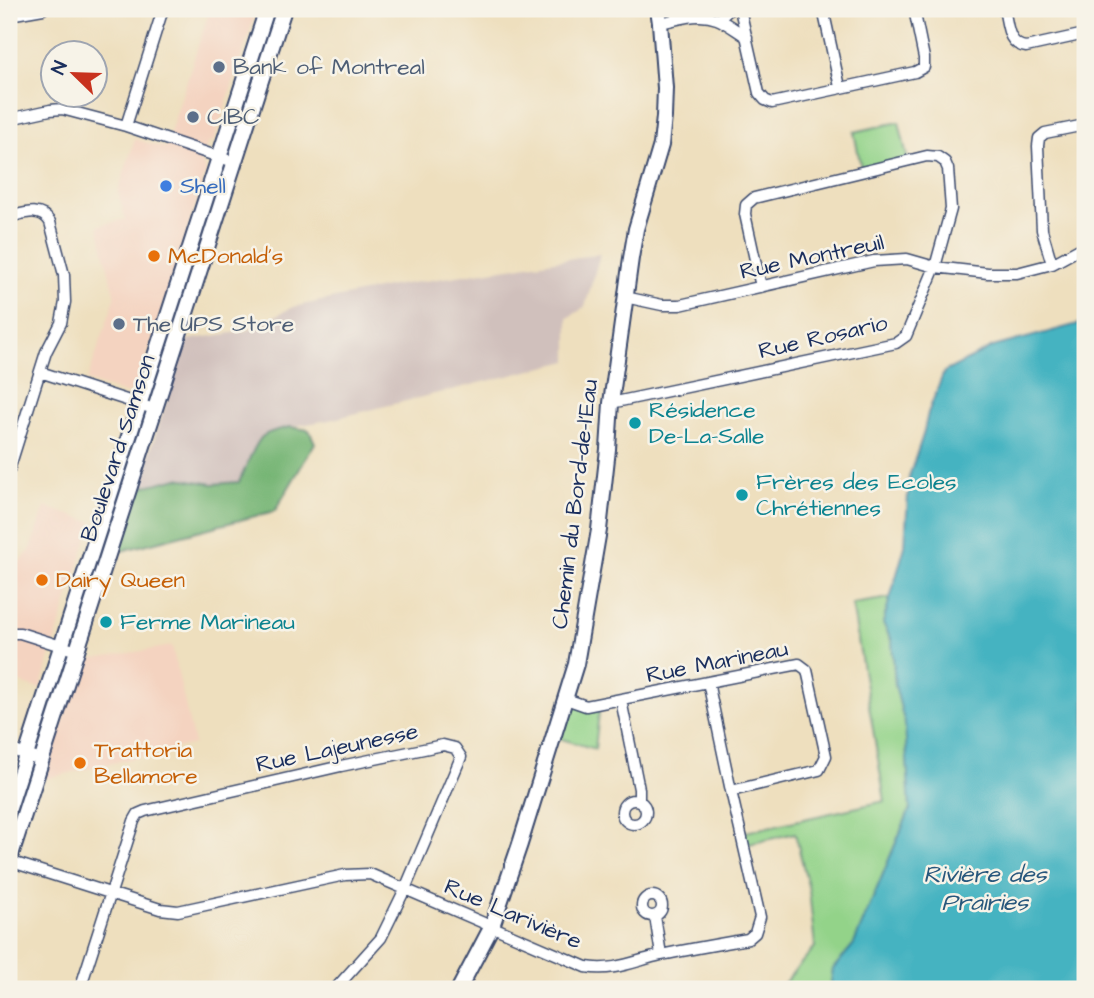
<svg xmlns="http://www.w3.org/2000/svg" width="1094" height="998" font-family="'Architects Daughter',sans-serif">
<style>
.built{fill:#f4d3c0}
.industrial{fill:#d0c0bc}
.green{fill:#93d389;stroke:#578174;stroke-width:2}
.forest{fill:#76b575;stroke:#48726a;stroke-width:2}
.water{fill:#45b3c1;stroke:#307190;stroke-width:2}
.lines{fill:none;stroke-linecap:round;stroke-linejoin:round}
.street-casing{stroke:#3b496c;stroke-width:13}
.secondary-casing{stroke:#3b496c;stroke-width:18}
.street{stroke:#fff;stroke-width:10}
.secondary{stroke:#fff;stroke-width:14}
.service-dot{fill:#5c6f8a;stroke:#f7f3e8;stroke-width:2.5}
.shop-dot{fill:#3f7fe0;stroke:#f7f3e8;stroke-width:2.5}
.food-dot{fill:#e8710a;stroke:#f7f3e8;stroke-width:2.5}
.culture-dot{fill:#0f9aa8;stroke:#f7f3e8;stroke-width:2.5}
.labels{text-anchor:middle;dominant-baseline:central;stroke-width:5;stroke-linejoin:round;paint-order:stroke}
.service-label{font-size:23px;fill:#4e5e75;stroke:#f7f3e8;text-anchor:start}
.shop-label{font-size:23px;fill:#366cbe;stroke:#f7f3e8;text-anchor:start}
.food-label{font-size:23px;fill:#c56008;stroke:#f7f3e8;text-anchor:start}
.street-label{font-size:23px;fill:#1b2f5e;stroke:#f7f3e8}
.culture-label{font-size:23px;fill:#0d838f;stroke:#f7f3e8;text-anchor:start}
.water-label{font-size:24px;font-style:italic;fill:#28577c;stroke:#f7f3e8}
</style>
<rect width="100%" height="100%" fill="#f7f3e8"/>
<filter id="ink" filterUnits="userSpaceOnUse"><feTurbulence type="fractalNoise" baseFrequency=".0143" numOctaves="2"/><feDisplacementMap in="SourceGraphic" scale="14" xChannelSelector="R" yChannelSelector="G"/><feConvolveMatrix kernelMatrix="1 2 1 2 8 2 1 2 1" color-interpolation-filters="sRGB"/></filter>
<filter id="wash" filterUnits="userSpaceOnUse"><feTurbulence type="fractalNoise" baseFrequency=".00686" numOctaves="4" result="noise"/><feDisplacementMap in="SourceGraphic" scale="28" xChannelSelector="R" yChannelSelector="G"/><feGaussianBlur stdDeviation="1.57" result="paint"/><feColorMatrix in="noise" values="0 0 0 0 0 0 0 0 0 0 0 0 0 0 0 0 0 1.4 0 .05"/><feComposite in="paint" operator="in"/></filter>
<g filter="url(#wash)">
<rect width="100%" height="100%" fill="#eedfbe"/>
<path class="built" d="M210 9H257L214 141 208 143 201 161 206 172 137 387 126 394 87 381 115 298 98 226 125 219 118 192 135 139 165 148Z
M45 507 92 522 40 689 14 681 9 682V572L30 551Z
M172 646 194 744 44 779 82 661Z"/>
<path class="industrial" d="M600 254 585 307 568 318V361L329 420 290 427 263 436 253 451 248 466 239 482 213 484 178 478 138 488 187 340 245 331 293 307 392 286Z"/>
<path class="green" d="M899 122 908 161 862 172 854 132Z
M890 598 883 623 892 643 895 685 905 724 910 809 854 944 833 969 830 989H779L815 947 809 890 795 833 745 845 741 833 885 801 852 604Z
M566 699 600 704 595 749 555 737Z"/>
<path class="forest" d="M290 427 309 430 315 443 275 511 117 552 138 488 178 478 213 484 239 482C245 471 254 443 263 436 269 431 282 429 290 427Z"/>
<path class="water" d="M1085 322V989H830L833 969 854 944 910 809 905 724 895 685 892 640 883 623 905 546 909 477 923 435 928 413 944 372 993 347Z"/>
</g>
<g filter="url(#ink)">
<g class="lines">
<defs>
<path id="street" d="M740 9 759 93 765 100 772 103 915 72 924 67V58L914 9
M823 9 840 87
M1004 9C1008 24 1007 45 1026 47L1085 34
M9 15 43 9
M719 19 730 9
M660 23C679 19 699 12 717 19 727 23 737 31 747 37
M9 119 50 110 62 109 126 126 234 162
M126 126 163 9
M9 217C23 214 40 206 50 222L64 275 65 302 61 323 46 352 9 470
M1052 264 1042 230 1038 146 1039 138 1045 133 1085 125
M625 297 662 305H680L874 261 907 259 935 267 988 273H1017L1052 264 1085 246
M40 372 154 409
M611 403 896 343 906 336 935 267 951 209 948 169 945 162 938 157 927 156 754 198 746 205 745 214 761 287
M9 633H20L77 651
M566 699 586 706 799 664 807 670 826 756 819 770 731 791
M621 700 639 789V801
M9 749 41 760
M622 812a12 12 0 1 1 24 0a12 12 0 1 1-24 0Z
M9 861 160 909 178 911 345 875 370 874 586 967C613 972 635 961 661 955 690 949 719 944 748 939L755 933 760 917 731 791 708 682
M642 906a10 10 0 1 1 20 0a10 10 0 1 1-20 0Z
M655 916 661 955
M80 989 134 821 138 814 145 811 341 766 443 745 455 748 461 757 405 889 381 938 335 989"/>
<path id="secondary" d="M9 808 267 9
M9 861 284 9
M459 989 492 926 520 844 576 664 599 530 608 449 611 403 631 258 636 229 661 145 664 117 665 88 660 23 658 9"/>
</defs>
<use href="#street" class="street-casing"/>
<use href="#secondary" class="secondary-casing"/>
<use href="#street" class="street"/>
<use href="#secondary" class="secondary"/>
</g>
</g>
<g class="service-dot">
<circle cx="219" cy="67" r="7"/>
<circle cx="193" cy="117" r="7"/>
<circle cx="119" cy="324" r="7"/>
</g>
<circle class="shop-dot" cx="166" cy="186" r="7"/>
<g class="food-dot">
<circle cx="154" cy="256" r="7"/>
<circle cx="42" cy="580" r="7"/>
<circle cx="80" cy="763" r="7"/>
</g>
<g class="culture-dot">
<circle cx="635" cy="423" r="7"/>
<circle cx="742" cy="495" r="7"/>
<circle cx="106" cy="622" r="7"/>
</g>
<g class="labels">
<g class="service-label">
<text x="233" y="67">Bank of Montreal</text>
<text x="207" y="117">CIBC</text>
<text x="133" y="324">The UPS Store</text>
</g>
<g class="shop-label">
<text x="180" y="186">Shell</text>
</g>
<g class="food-label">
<text x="168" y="256">McDonald's</text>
<text x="56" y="580">Dairy Queen</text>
<text x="94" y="750">Trattoria<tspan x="94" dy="26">Bellamore</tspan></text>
</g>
<g class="street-label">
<text transform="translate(812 257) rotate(-12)">Rue Montreuil</text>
<text transform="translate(823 337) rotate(-13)">Rue Rosario</text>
<text transform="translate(118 448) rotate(-72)">Boulevard Samson</text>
<text transform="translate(575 504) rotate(-83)">Chemin du Bord-de-l'Eau</text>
<text transform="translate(717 662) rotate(-11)">Rue Marineau</text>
<text transform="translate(337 748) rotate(-12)">Rue Lajeunesse</text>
<text transform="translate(513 914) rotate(23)">Rue Larivière</text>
</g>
<g class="culture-label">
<text x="649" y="410">Résidence<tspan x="649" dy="26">De-La-Salle</tspan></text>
<text x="756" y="482">Frères des Ecoles<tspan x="756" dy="26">Chrétiennes</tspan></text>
<text x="120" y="622">Ferme Marineau</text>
</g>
<g class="water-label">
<text x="985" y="875">Rivière des<tspan x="985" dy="28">Prairies</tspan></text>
</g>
</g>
<rect width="1094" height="998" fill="none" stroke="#f7f3e8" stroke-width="35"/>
<g transform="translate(74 74) rotate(293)"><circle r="33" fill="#f7f3e8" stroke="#9fa5b1" stroke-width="2"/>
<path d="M0-5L12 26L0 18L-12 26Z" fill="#c8321e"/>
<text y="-10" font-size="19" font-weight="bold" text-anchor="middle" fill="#1b2f5e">N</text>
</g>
</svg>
